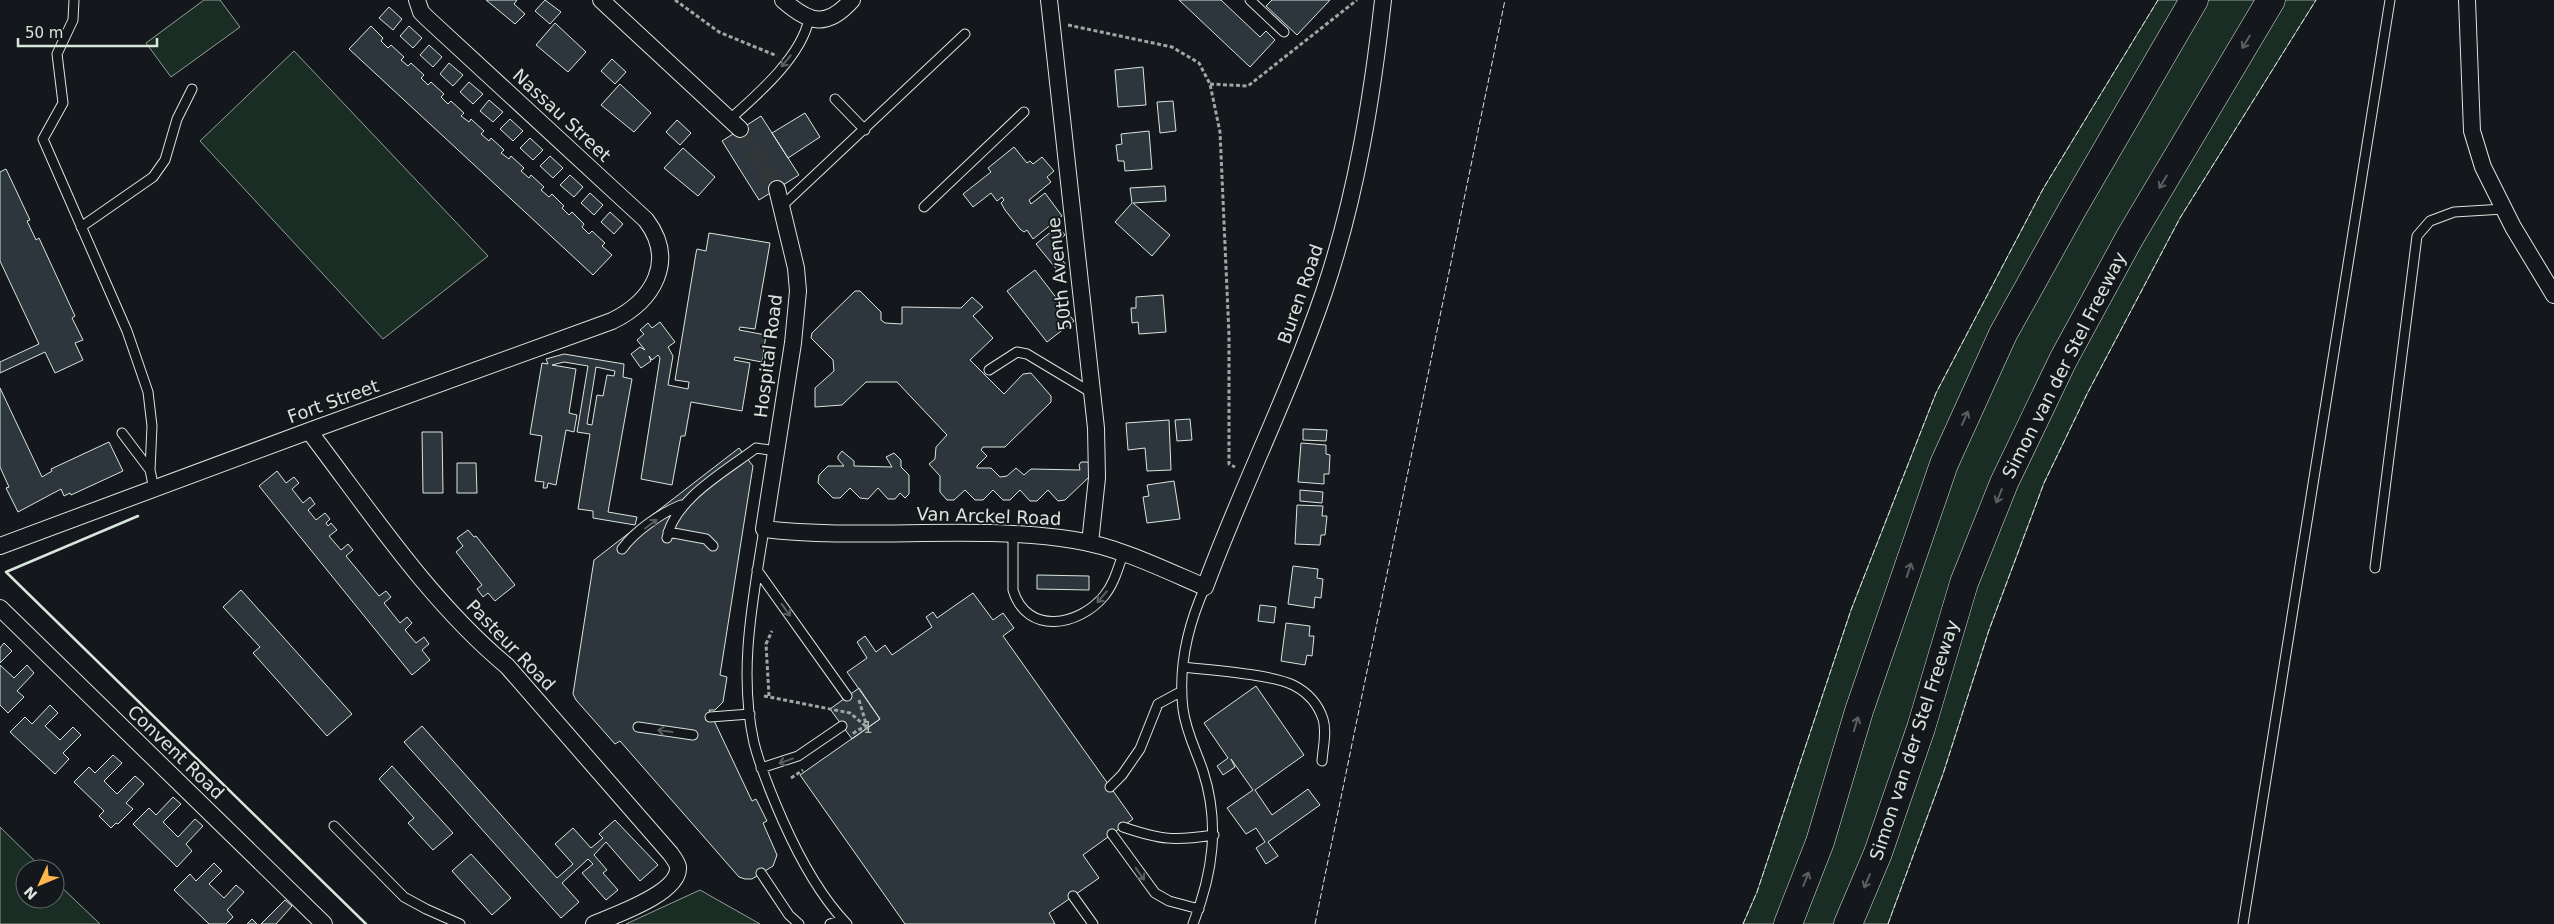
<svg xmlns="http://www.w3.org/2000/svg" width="2554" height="924" font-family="'DejaVu Sans',sans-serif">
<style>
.green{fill:#1a2d24;stroke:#939e99}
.building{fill:#2c363c;stroke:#d8e6dc;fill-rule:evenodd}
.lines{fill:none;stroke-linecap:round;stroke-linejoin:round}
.street-tunnel{stroke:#313739;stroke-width:16;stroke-dasharray:16 8;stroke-linecap:butt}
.lane-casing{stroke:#d8e6dc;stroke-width:11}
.street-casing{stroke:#d8e6dc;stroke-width:18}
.highway-casing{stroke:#d8e6dc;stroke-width:29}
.path{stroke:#9da8a2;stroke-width:3;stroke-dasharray:4 2.5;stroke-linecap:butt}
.lane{stroke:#14181c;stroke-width:9}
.street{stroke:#14181c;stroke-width:16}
.highway{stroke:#14181c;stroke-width:28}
.fence{stroke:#d8e6dc;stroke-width:1;stroke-dasharray:6 2.5;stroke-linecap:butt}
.wall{stroke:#d8e6dc;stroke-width:2.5}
.oneway{stroke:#59605f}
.labels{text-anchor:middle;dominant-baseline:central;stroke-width:4;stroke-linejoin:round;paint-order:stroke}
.number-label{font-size:15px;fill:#adbab4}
.street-label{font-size:18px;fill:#d8e6dc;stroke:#14181c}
</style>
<rect width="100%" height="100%" fill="#14181c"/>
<path class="green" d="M204 0H220L240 27 171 77 146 43Z
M2158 0H2316L2180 218 2087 394 2044 483 1989 630 1943 774 1888 924H1743L1757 892 1851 610 1936 393 2043 189Z
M294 51 488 256 383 339 200 141Z
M0 827 43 869H25V899H55V881L100 924H0Z
M700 890 760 924H626Z"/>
<path class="building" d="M486 0H517L514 4 525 14 515 24Z
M545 0 561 12 550 24 535 11Z
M1179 0H1221L1260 37 1266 31 1275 40 1250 67Z
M1272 0H1330L1297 35 1266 6Z
M389 7 402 19 393 30 379 18Z
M555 23 586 52 568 72 536 45Z
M371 26 383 38 381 41 388 48 391 45 404 57 401 60 408 66 411 63 424 75 421 78 428 85 431 82 444 94 441 97 448 104 451 101 464 113 461 116 469 122 471 119 484 131 481 134 489 141 491 138 504 150 501 153 509 159 511 156 524 168 521 171 529 178 531 175 544 187 541 190 549 197 552 194 564 206 562 208 569 215 572 212 584 224 582 227 589 234 592 231 605 243 602 246 612 255 593 275 349 49Z
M409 26 422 38 413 48 400 36Z
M429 45 442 57 433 67 420 55Z
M612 59 626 72 615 84 601 71Z
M449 63 463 75 453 86 440 74Z
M1143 67 1146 105 1118 107 1115 70Z
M469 82 483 94 473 104 460 92Z
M620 84 651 113 634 132 601 105Z
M489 100 503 112 493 122 480 111Z
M1173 101 1176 131 1160 133 1157 102Z
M805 113 820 137 788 158 772 133Z
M761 116 799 175 759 200 722 141Z
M510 119 523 131 513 141 500 129Z
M677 120 691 133 680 145 666 132Z
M1149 131 1152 169 1125 171 1124 161H1118L1116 145 1122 144 1121 134Z
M530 138 543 150 533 160 520 148Z
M1014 147 1027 163 1030 161 1033 164 1042 157 1054 171 1047 177 1051 182 1029 200 1031 204 1045 193 1062 216 1033 239 1027 230 1024 232 1020 229 1005 210 1001 203 1004 200 1002 197 997 201 991 193 973 207 963 194 991 172 988 168Z
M683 148 715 177 698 196 664 168Z
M550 156 563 168 553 178 540 166Z
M6 169 30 220 27 221 36 240 39 238 75 316 72 318 83 340 75 343 83 360 55 373 45 352 0 373V362L39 344 0 261V172Z
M570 175 583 187 574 197 560 185Z
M1165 186 1166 201 1133 203 1170 235 1152 256 1115 222 1132 203 1130 188Z
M590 193 603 205 594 215 581 203Z
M610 212 623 224 614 234 601 222Z
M1058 226 1065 235 1055 243 1065 255 1061 258 1066 265 1058 271 1036 244Z
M709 233 770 243 755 329 740 327 739 330 766 335 762 362 735 357 734 360 750 363 742 411 691 402 685 436H681L672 485 641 479 660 358 658 355 652 360 649 356 651 361 641 368 631 354 640 347 645 350 637 340 644 334 640 330 648 323 652 328 660 322 675 342 668 347 673 356 668 385 688 389 689 382 675 380 696 253 697 249 706 251Z
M1035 270 1074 321 1047 342 1007 291Z
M855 291H860L881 312V320L885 323 902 324V307L961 308 972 297 983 307 973 316 993 338 970 360 1004 394 1023 374 1031 373 1051 396V402L1005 447H983L981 450 987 456 977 466V468H991L1000 477 1007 476 1016 468 1024 475 1031 469 1080 470 1079 465 1081 462H1087L1090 464 1089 477 1065 500 1058 501 1048 490 1037 501H1030L1020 490 1010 500H1003L993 490 983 500H975L965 490 954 500H947L940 492V476L929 464 935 459 936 447 947 435 897 382H866L842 405 815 407V388L834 371 833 360 811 338 812 333Z
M1163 295 1166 332 1139 334 1138 322 1132 323 1131 308H1136V297Z
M564 354 624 364 623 377 632 379 608 512 637 517 635 525 593 518V511L578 509 590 434 577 432 588 366 564 362 552 365 576 369 569 413 577 415 574 432 566 430 556 485 548 483 547 488H543L544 482 535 481 542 436 530 434 542 363 548 364 546 359ZM596 367 615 371 614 376 607 375 603 396 597 395 592 425 587 424Z
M0 388 42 477 52 471 51 469 109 442 123 471 71 495 70 493 64 496 61 489 18 512 6 488 9 487 0 467Z
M1190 419 1192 440 1177 441 1175 420Z
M1169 420 1171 470 1147 471 1145 448 1128 450 1126 423Z
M1303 429 1327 430 1326 441 1303 440Z
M422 432H442L443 493H423Z
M1301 443 1326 445V454L1330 455 1329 474H1324V484L1298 482Z
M739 448 753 466 720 675 727 677 723 702 715 710H709L752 801 756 799 767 821 763 823 777 855 773 866 752 879H745L739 877 620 741 615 744 576 700 573 694 594 560Z
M842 451 854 461V466L892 467 886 457 894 453 901 460V467L909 475V494L905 498 900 493 895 499H888L878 488 868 499 860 498 850 488 840 498H833L818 483 819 475 828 466H844L838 459V456Z
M457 463H476L477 493H457Z
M277 471 286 483 294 477 299 483 292 489 303 503 310 497 315 504 308 510 316 520 325 513 330 519 326 523 328 526 331 523 337 530 329 536 341 550 348 544 353 550 346 556 379 596 386 591 391 597 384 603 400 623 407 617 412 623 405 630 416 643 424 637 429 644 422 650 430 660 412 675 259 486Z
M1174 481 1180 519 1147 523 1143 497 1149 496 1147 485Z
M1300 490 1323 492 1322 503 1300 501Z
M1297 505 1323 506 1322 516H1327L1325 535H1321L1320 545 1295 544Z
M468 530 474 537 476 536 515 585 495 601 488 593 483 597 477 589 482 585 456 552 463 546 457 538Z
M1293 566 1318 569 1317 578 1323 579 1321 598 1315 597 1314 608 1288 604Z
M1037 575 1089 576V590L1037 589Z
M241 590 352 714 327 736 253 653 260 647 223 607Z
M973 593 993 620 1003 613 1014 628 1003 636 1133 819 1083 855 1099 878 1049 913 1055 924H905L800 775 880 719 847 672 867 658 857 642 865 636 876 652 885 645 892 655 932 627 926 617 933 612 937 618Z
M1260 605 1276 607 1274 623 1258 621Z
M1286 623 1310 626 1309 636H1314L1312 656 1307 655 1305 665 1281 661Z
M4 643 12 651 0 663V648Z
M0 665 14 678 27 665 34 673 17 691 24 697 8 713 0 705Z
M1256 686 1304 755 1255 790 1272 815 1308 789 1320 805 1268 842 1278 856 1266 864 1256 848 1265 842 1256 828 1246 834 1227 808 1253 790 1231 759 1235 767 1223 775 1217 766 1228 758 1204 723Z
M859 688 880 719 852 739 830 709Z
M50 705 58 713 45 726 60 740 73 727 81 735 63 753 69 759 55 774 10 732 25 717 32 724Z
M422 726 557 878 573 864 555 844 573 828 591 848 603 838 599 834 615 820 658 865 640 881 606 842 594 855 607 870 603 873 618 890 606 900 582 873 593 864 588 859 562 883 579 902 561 918 404 742Z
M113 755 122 763 104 781 117 794 135 776 144 784 126 803 133 809 118 824 116 823 111 828 99 816 104 811 74 782 89 767 95 773Z
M392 766 453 833 433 850 408 823 414 818 379 779Z
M173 797 181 804 163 822 178 837 195 819 203 826 186 844 192 851 177 867 133 824 149 808 156 815Z
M471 854 511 898 492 915 452 871Z
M214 863 222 871 209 884 224 898 236 885 244 892 227 910 233 917 226 924H209L174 890 190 874 196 881Z
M285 900 292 906 276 924H261Z
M252 919 257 924H247Z"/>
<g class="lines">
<path class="street-tunnel" d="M740 129 777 189"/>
<defs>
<path id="lane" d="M74 0 73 20 57 54 63 103 43 139 127 331 148 392 152 426 150 470 154 489
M1250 0 1284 32
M835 99 865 130
M730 119C758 94 801 57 809 19
M782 206 965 34
M924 207 1024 112
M81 227 153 177 165 160 177 119 192 89
M989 370 1017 352 1027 354 1092 393
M122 433 150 470
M764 529C753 600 738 671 754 743 761 770 772 796 783 821 799 857 820 896 847 924
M668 532 706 539 713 546
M1013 534V590C1027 636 1079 626 1104 596 1114 584 1118 568 1123 554
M667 538C674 499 726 471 756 448L776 451
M622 549C635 531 661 513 681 505
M2375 568 2417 236 2430 221 2454 212 2504 209
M757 570 847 696
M1183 667C1210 670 1270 674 1293 685 1307 692 1318 704 1323 719 1327 732 1323 747 1322 761
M710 717 750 714
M638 727 693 735
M761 768 798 756 842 726
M1110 787 1122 775 1140 749 1158 704 1182 691
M334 826 404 897 426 909 460 924
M1123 827C1161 840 1174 841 1214 835
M1112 834 1155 893 1169 901 1199 909
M761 873 789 915 799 924
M1073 896 1093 924
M830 924 843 920
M1193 924C1213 873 1220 824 1203 771 1196 750 1186 732 1183 709 1178 667 1188 625 1205 587
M2243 924 2390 0"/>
<path id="street" d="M601 0 740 129
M783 0C810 24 827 28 852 0
M1049 0 1096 428 1097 478 1090 543
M2467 0 2472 131 2483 167 2513 227 2554 295
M777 189 796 268 798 291 793 343 764 529C866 541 971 524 1074 540 1119 547 1163 569 1205 587 1242 487 1290 392 1324 292 1356 197 1372 99 1383 0
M309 431C370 511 429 601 507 666L670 853C673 857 677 862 678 867 680 893 615 915 594 924
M0 546 309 431 612 321C653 301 677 261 646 220L427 18 421 12 417 0
M0 608 324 924"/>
<path id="highway" d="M1788 924 1820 842 1859 711 1944 464 2003 334 2073 208 2194 0
M1848 924 1878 853 1921 728 1964 583 2004 483 2063 360 2130 237 2271 0"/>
</defs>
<use href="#lane" class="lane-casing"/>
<use href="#street" class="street-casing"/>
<use href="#highway" class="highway-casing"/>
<path class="path" d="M675 0 719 32 777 56
M1068 25 1172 47 1199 63 1210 84 1220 132 1229 335V464L1235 467
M1210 84 1248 86 1357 0
M764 696 850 713 868 728 860 729 852 734
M769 696 766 644 772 631
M859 700 867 727
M791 778 803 770"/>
<use href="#lane" class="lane"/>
<use href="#street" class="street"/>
<use href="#highway" class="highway"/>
<path class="fence" d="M1315 924 1505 0
M1743 924 1757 892 1851 610 1936 393 2043 189 2158 0
M1888 924 1943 774 1989 630 2044 483 2087 394 2180 218 2316 0"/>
<path class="wall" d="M138 516 6 572 366 924"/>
</g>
<defs><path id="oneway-shaft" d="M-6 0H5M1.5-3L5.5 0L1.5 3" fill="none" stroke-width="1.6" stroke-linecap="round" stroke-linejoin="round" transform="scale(1.25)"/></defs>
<g class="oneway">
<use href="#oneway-shaft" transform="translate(2246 42) rotate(121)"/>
<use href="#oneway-shaft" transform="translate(786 61) rotate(130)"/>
<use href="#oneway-shaft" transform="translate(2163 182) rotate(121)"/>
<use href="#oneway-shaft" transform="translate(1965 418) rotate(-66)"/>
<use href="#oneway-shaft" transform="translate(1999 496) rotate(112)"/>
<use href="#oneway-shaft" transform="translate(651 524) rotate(-37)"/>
<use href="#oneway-shaft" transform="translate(1909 570) rotate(-72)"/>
<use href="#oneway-shaft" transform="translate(1102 597) rotate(130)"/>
<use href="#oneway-shaft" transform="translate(786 610) rotate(54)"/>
<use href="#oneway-shaft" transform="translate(1856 724) rotate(-73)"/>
<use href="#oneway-shaft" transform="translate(665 731) rotate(-172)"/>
<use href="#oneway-shaft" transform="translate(786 761) rotate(160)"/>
<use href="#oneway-shaft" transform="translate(1140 874) rotate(55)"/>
<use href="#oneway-shaft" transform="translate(1806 879) rotate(-69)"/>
<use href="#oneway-shaft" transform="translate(1867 881) rotate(113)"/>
</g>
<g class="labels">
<g class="number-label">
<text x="868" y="728">1</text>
</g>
<g class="street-label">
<text transform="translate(562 115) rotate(43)">Nassau Street</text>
<text transform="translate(1059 274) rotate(-96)">50th Avenue</text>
<text transform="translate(1300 294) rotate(-71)">Buren Road</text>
<text transform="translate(768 356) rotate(-83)">Hospital Road</text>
<text transform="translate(2064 365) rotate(-63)">Simon van der Stel Freeway</text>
<text transform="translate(333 401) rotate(-20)">Fort Street</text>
<text transform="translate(989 516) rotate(2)">Van Arckel Road</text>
<text transform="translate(511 645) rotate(46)">Pasteur Road</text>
<text transform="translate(1914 740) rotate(-72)">Simon van der Stel Freeway</text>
<text transform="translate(176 752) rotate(44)">Convent Road</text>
</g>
</g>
<g transform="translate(40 884) rotate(226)"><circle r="24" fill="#14181c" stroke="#626a69"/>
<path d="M0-4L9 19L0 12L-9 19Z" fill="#ffb74d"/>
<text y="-8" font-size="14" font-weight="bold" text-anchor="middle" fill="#d8e6dc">N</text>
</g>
<path d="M18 38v8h139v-8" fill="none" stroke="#d8e6dc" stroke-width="2.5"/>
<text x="25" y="38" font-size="15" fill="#d8e6dc" stroke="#14181c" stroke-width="4" paint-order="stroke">50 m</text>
</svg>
